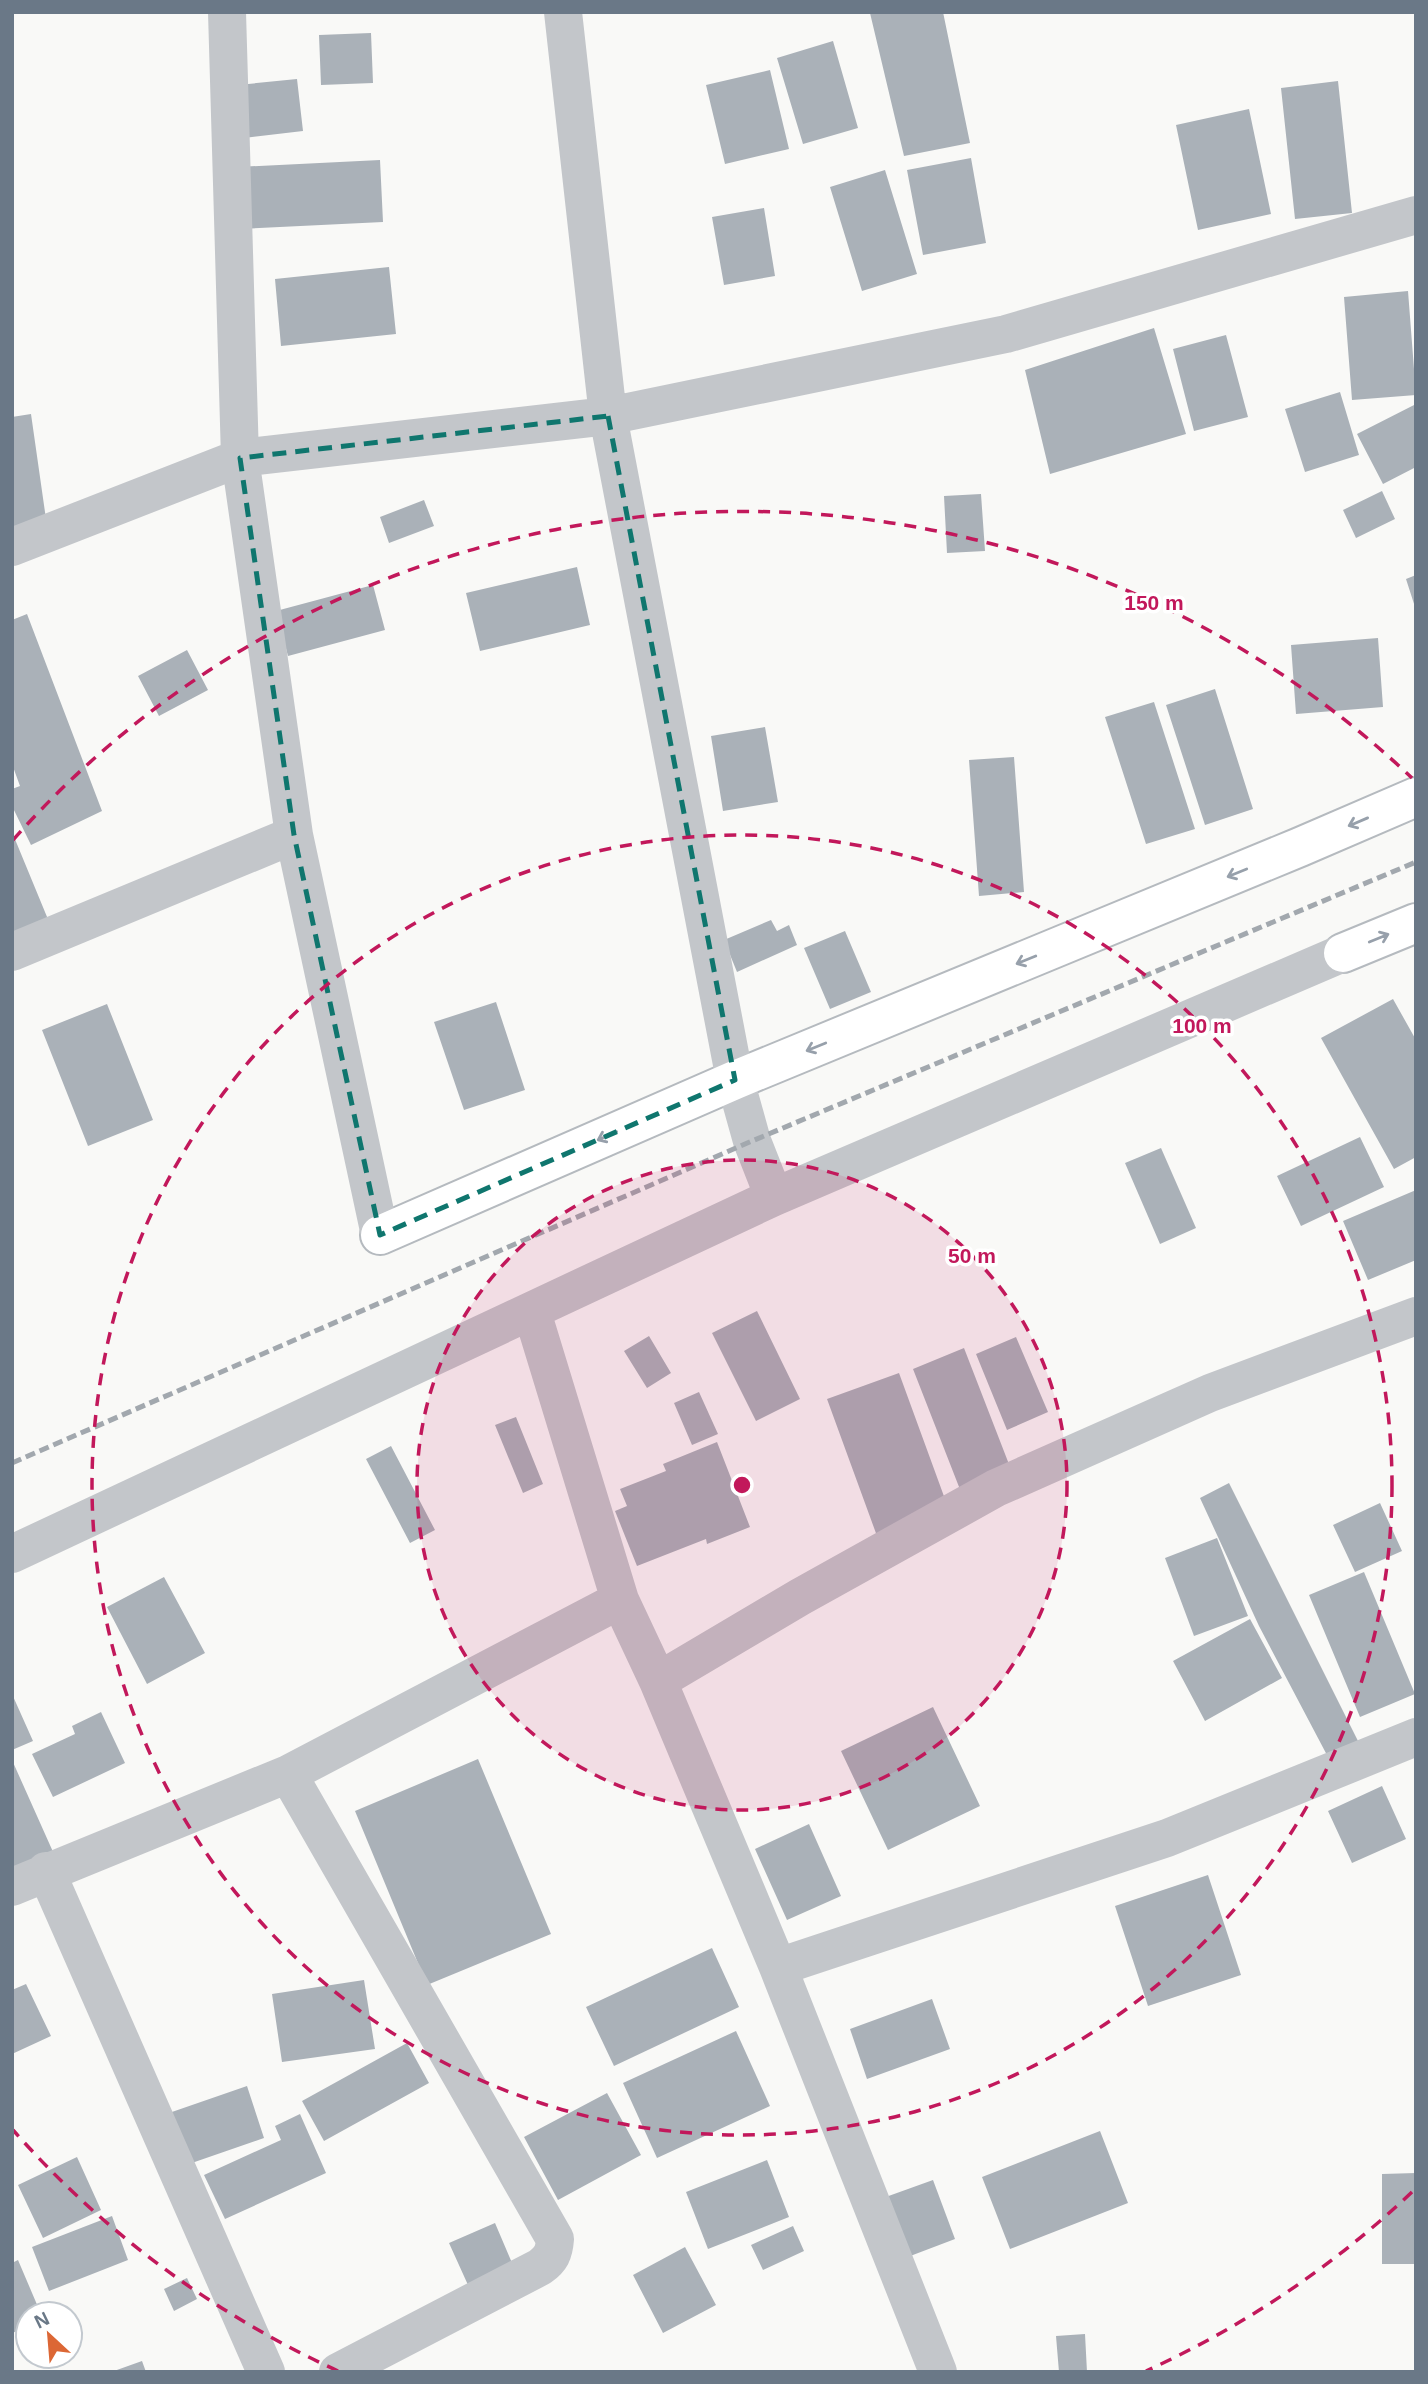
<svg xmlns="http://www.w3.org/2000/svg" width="1428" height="2384" font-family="Arial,sans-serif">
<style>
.building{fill:#aab1b8}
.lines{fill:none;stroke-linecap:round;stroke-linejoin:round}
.secondary-casing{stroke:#b5babf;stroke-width:42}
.street{stroke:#c3c6ca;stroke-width:38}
.secondary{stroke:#fff;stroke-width:38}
.rail{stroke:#a2a8ae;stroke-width:5;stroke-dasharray:10 5;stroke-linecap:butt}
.oneway{stroke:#97a0ab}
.marked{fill:none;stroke:#0f766e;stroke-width:5;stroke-dasharray:14 9;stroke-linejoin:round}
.ring{fill:none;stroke:#c2185b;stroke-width:3.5;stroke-dasharray:12 9}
.centre{fill:#c2185b;stroke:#fff;stroke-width:3.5}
.ring-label{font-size:21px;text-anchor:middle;font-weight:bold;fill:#c2185b;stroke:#fff;stroke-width:7;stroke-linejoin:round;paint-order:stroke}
</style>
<rect width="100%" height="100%" fill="#f9f9f7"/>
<path class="building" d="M943 12 970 143 904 156 870 13Z
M371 33 373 83 321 85 319 35Z
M833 41 858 128 803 144 777 58Z
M770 70 789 149 725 164 706 85Z
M297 79 303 131 244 138 238 85Z
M1338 81 1352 213 1295 219 1281 88Z
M1249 109 1271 214 1198 230 1176 125Z
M971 158 986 243 923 255 907 170Z
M380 160 383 222 240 229 237 167Z
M885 170 917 274 862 291 830 187Z
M764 208 775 276 724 285 712 217Z
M389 267 396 334 281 346 275 279Z
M1408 291 1416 395 1352 400 1344 297Z
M1154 328 1186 434 1050 474 1025 370Z
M1226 335 1248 417 1194 431 1173 349Z
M1340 392 1359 455 1305 472 1285 409Z
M1416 404V467L1383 484 1357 434Z
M31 414 47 526 14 530 12 515V417Z
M1382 491 1395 519 1356 538 1343 510Z
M981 494 985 551 947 553 944 496Z
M424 500 434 526 389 543 380 517Z
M577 567 590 625 480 651 466 593Z
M1416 575V607H1415L1406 579Z
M373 585 385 630 288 656 276 611Z
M27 614 102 811 31 845 12 806V789L20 786 12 764V620Z
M1378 638 1383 707 1296 714 1291 645Z
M187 650 208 690 159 716 138 676Z
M1215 689 1253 809 1205 825 1166 705Z
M1154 702 1195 829 1146 844 1105 717Z
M765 727 778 802 723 811 711 736Z
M1014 757 1024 892 979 896 969 760Z
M12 832 52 929 12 941Z
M771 920 777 931 789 925 797 945 737 972 724 940Z
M845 931 871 992 830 1009 804 948Z
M1393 999 1416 1040V1157L1394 1169 1321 1038Z
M496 1002 525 1090 464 1110 434 1022Z
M107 1004 153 1120 88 1146 42 1030Z
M1360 1137 1384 1187 1301 1226 1277 1176Z
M1161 1148 1196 1228 1160 1244 1125 1163Z
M1416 1190V1260L1368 1280 1343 1221Z
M757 1311 800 1399 756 1421 712 1333Z
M649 1336 671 1373 647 1388 624 1351Z
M1016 1337 1048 1412 1007 1430 976 1354Z
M964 1348 1012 1472 961 1492 913 1369Z
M899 1373 949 1510 877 1536 827 1399Z
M699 1392 718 1434 692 1445 674 1403Z
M516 1417 543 1484 523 1493 495 1425Z
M717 1442 750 1527 707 1544 706 1539 637 1566 615 1511 627 1506 620 1489 666 1471 663 1464Z
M391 1446 435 1530 410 1543 366 1459Z
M1229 1483 1359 1743 1328 1757 1259 1626 1200 1498Z
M1380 1503 1402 1551 1355 1572 1333 1525Z
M1217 1538 1248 1616 1194 1636 1165 1558Z
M1364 1572 1415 1694 1360 1717 1309 1595Z
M164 1577 205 1653 147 1684 107 1607Z
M1250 1619 1282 1678 1205 1721 1173 1661Z
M12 1694 33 1741 12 1750Z
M933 1707 980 1806 888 1850 841 1751Z
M101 1712 125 1763 53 1797 32 1754 75 1734 72 1726Z
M478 1759 551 1934 427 1985 355 1811Z
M12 1760 58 1863 19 1880 12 1865Z
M1382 1786 1406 1839 1352 1863 1328 1811Z
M809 1824 841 1896 787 1920 755 1849Z
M1208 1875 1241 1975 1148 2006 1115 1906Z
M712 1948 739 2007 614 2066 586 2007Z
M364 1980 375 2049 282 2062 272 1994Z
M26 1984 51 2036 12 2054V1990Z
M932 1999 950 2049 867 2079 850 2029Z
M736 2031 770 2106 657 2158 623 2083Z
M407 2043 429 2083 324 2141 302 2101Z
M247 2086 264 2138 186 2165 169 2113Z
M607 2093 641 2155 558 2200 524 2137Z
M300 2114 326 2173 225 2219 204 2175 281 2140 275 2126Z
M1100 2131 1128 2203 1010 2249 982 2177Z
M77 2157 101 2210 43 2238 18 2185Z
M767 2160 789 2217 708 2249 686 2192Z
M1416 2173V2264H1382V2174Z
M933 2180 955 2239 905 2258 883 2198Z
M112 2216 128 2260 49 2291 32 2247Z
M495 2223 512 2263 468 2285 449 2243Z
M793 2226 804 2251 763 2270 751 2245Z
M685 2247 716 2305 663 2333 633 2275Z
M18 2260 41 2314H28V2327L12 2333V2263Z
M187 2278 197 2299 174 2311 164 2289Z
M1085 2334 1087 2372H1059L1056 2336Z
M142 2361 146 2372H115L114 2371Z"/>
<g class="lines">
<defs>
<path id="secondary" d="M1343 953 1416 923
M380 1235 735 1080 1300 847 1416 797"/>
</defs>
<use href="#secondary" class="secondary-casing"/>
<path class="street" d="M227 12 240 458 294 835 380 1235
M563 12 608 416 735 1080 752 1141 774 1197
M12 547 240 458 608 416 1006 334 1416 215
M12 952 294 835
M532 1312 620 1600 658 1681 778 1967 938 2372
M12 1554 774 1197 1343 953
M658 1681 800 1597 996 1488 1210 1393 1416 1316
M288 1774 555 2239C554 2253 551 2259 540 2267L338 2372
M46 1871 266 2372
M12 1887 288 1774 620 1600
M778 1967 1167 1838 1416 1737"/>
<use href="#secondary" class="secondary"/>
<path class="rail" d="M12 1463 752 1141 1416 862"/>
</g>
<defs><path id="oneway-shaft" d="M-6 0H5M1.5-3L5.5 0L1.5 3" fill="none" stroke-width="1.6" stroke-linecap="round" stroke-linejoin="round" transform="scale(1.75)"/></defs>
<g class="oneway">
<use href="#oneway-shaft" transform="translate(1358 822) rotate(157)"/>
<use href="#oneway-shaft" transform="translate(1237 873) rotate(158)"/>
<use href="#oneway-shaft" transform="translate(1379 938) rotate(-22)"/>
<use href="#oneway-shaft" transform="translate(1026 960) rotate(158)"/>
<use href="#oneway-shaft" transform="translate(816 1047) rotate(158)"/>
<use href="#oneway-shaft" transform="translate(607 1136) rotate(156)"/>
</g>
<path class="marked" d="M608 416 735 1080 380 1235 294 835 240 458Z"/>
<circle cx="742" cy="1485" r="325" fill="#c2185b" fill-opacity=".12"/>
<g class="ring">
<circle cx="742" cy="1485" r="325"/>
<circle cx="742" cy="1485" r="650"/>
<path d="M1412 2192A974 974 0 0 1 1146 2371M338 2371A974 974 0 0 1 13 2130M13 840A974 974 0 0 1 1412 778"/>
</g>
<circle cx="742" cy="1485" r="10" class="centre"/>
<g class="ring-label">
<text x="1154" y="610">150 m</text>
<text x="1202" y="1033">100 m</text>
<text x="972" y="1263">50 m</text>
</g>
<rect width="1428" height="2384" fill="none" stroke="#6a7887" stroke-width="28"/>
<g transform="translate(49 2335) rotate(334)"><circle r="33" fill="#ffffff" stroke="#c3c9cf" stroke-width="2"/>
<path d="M0-5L12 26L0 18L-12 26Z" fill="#dc6735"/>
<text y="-10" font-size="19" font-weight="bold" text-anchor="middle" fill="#6a7887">N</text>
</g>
</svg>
